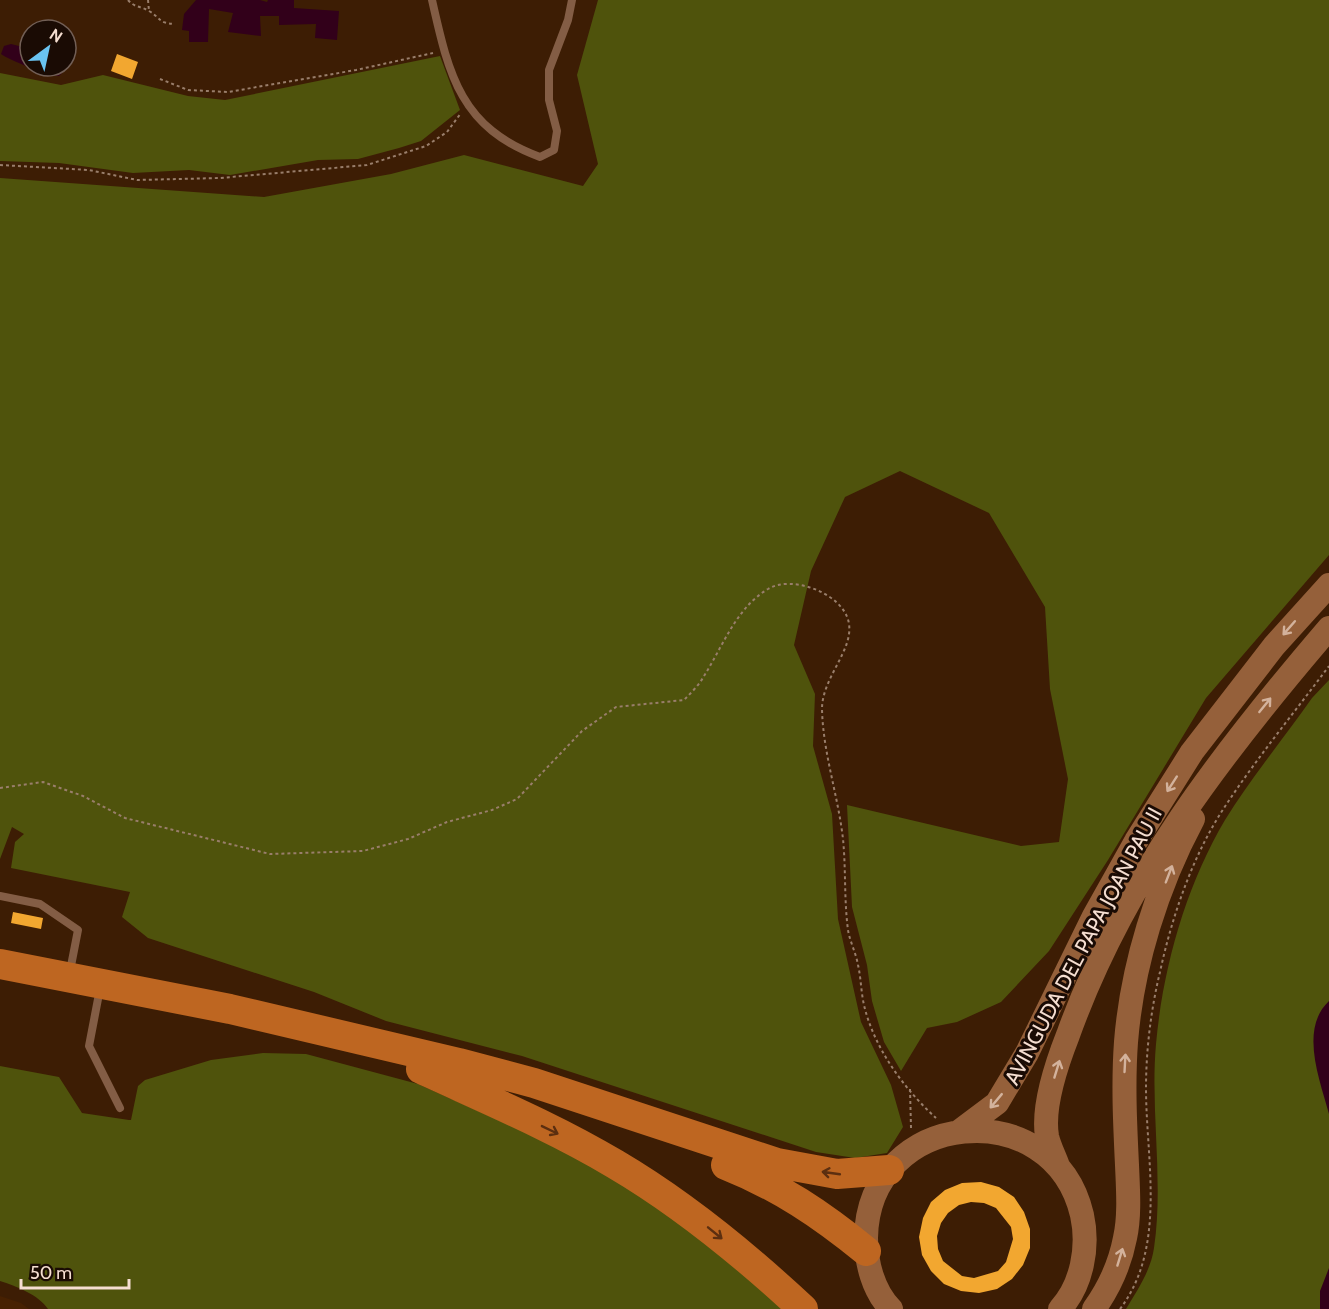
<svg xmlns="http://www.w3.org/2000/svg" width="1329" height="1309" font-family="Cabin,sans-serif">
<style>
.built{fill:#472102}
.green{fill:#4f530c}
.water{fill:#32001a}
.building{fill:#f2a730;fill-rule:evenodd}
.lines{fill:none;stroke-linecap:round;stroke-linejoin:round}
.path{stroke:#997e6b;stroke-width:2;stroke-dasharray:3 3;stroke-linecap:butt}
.service{stroke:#835d45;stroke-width:8}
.secondary{stroke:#95603a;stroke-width:24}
.motorway{stroke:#be6621;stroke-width:30}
.oneway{stroke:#d3b29c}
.oneway2{stroke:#5c2f10}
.labels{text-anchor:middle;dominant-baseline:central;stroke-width:6;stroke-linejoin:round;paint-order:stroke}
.street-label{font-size:21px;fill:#f5ded1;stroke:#1a0b04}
</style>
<rect width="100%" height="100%" fill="#3d1d04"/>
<path class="built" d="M0 1296 21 1303 29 1309H0Z"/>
<path class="green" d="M598 0H1329V555L1206 698 1108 860 1049 951 1001 1002 957 1022 927 1028 901 1071 884 1042 872 1001 867 965 852 907 847 805 1021 846 1059 842 1068 779 1050 689 1045 607 989 513 900 471 845 497 811 571 794 645 815 694 813 746 832 814 838 919 861 1022 891 1085 903 1127 887 1153 855 1158 816 1152 522 1056 386 1021 314 992 148 938 122 917 130 892 11 868 15 842 24 834 12 827 0 859V178L264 197 391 174 464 155 583 186 598 164 577 75Z
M440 56 460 110 421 141 399 148 358 159 318 160 230 175 189 170 133 173 59 163 0 161V73L61 85 103 75 188 96 225 100Z
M1329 680V1309H1126C1137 1291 1151 1270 1154 1248 1164 1180 1150 1111 1156 1044 1163 967 1186 886 1225 820 1251 778 1284 738 1312 698Z
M263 1053 306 1054 418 1084 610 1170 791 1309H48C39 1295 16 1286 0 1281V1066L59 1077 82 1113 129 1120H131L138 1086 145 1080 211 1060Z"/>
<path class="water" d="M196 0H260L267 2 268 0H294V8L339 11 337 40 315 38 316 24 279 25V16H260L261 36 228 32 233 13 209 9 208 42H189V31L182 30 184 14Z
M11 44 23 47 30 44V66H66V60L69 66 59 76C49 76 9 60 1 54L4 46Z
M1329 1001V1114C1320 1080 1299 1029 1329 1001Z
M1329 1268V1309H1320V1291Z"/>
<path class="building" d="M117 54 138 62 132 79 111 71Z
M13 912 43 918 41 929 11 923Z
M981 1182 999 1187 1014 1197 1024 1212 1030 1229V1248L1023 1265 1012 1279 997 1289 979 1293 961 1291 944 1284 931 1271 922 1255 919 1237 923 1218 931 1202 945 1190 962 1183ZM971 1202 984 1203 996 1208 1011 1227 1013 1239 1006 1262 998 1271 974 1278 962 1276 943 1261 938 1249 937 1236 941 1223 948 1213 959 1205Z"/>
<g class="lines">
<path class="path" d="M128 0C135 8 141 6 149 11 161 18 158 23 174 24
M148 0 149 11
M160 79 188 90 228 92 356 70 433 53
M0 165 89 170 137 180 220 178 367 165 426 146 447 132 461 113
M0 788 43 782 83 796 125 818 270 854 363 851 408 839 447 822 492 810 517 799 582 731 616 707 684 700C691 693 699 685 704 676 723 646 736 608 768 589 792 574 845 594 849 624 853 651 822 678 822 709 823 753 838 795 843 839 846 869 844 900 848 930 850 942 856 953 858 965 861 978 861 992 864 1005 874 1048 904 1089 936 1118
M910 1089 911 1128
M1120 1309C1167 1247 1146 1160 1146 1088 1146 1050 1151 1009 1160 972 1172 916 1193 855 1224 808 1256 759 1294 713 1329 666"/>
<path class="service" d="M432 0C449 76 461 128 540 157L554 150 557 131 549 100V70L568 20 572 0
M0 896 40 904 78 930 70 971
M98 999 89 1046 120 1108"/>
<path class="secondary" d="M961 1130 997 1103 1027 1053 1094 916 1136 841 1192 752 1274 646 1329 585
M1058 1166C1055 1157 1049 1146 1047 1136 1042 1106 1057 1063 1068 1035 1124 879 1222 753 1329 628
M891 1309C873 1291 866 1262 866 1238 868 1109 1053 1091 1082 1215 1089 1247 1082 1285 1060 1309
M1094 1309C1109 1288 1120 1264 1125 1238 1130 1216 1128 1189 1127 1165 1125 1124 1123 1083 1126 1042 1132 966 1157 886 1193 819"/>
<path class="motorway" d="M0 964 230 1009 459 1063 534 1083 777 1163 837 1174 889 1170
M421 1069C486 1099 553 1127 615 1164 683 1204 745 1255 803 1309
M726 1165C779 1186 822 1215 866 1251"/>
</g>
<defs><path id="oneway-shaft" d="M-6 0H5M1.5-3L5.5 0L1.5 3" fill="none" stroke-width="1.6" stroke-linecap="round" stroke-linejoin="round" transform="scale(1.5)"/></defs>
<g class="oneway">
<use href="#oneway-shaft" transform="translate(1289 628) rotate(131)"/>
<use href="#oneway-shaft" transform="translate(1265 705) rotate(-51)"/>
<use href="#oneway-shaft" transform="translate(1172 784) rotate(123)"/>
<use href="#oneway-shaft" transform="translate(1169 874) rotate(-69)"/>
<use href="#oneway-shaft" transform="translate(1125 1063) rotate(-87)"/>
<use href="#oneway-shaft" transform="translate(1057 1069) rotate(-73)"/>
<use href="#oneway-shaft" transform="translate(996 1101) rotate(130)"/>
<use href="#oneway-shaft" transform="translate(1120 1257) rotate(-73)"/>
</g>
<g class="oneway2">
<use href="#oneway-shaft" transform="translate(550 1130) rotate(26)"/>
<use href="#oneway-shaft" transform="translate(831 1173) rotate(-172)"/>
<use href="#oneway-shaft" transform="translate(715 1233) rotate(39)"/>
</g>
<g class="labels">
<g class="street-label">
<text transform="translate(1083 946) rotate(-62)">AVINGUDA DEL PAPA JOAN PAU II</text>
</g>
</g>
<g transform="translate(48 48) rotate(33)"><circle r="28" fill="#1a0b04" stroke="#725f56" stroke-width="1.5"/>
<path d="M0-4.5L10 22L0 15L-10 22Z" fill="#6ac3f1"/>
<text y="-9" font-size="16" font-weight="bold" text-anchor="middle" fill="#f5ded1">N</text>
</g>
<path d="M21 1279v9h108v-9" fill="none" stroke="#f5ded1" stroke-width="3"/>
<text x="30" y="1279" font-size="18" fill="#f5ded1" stroke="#1a0b04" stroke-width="4.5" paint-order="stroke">50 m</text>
</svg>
